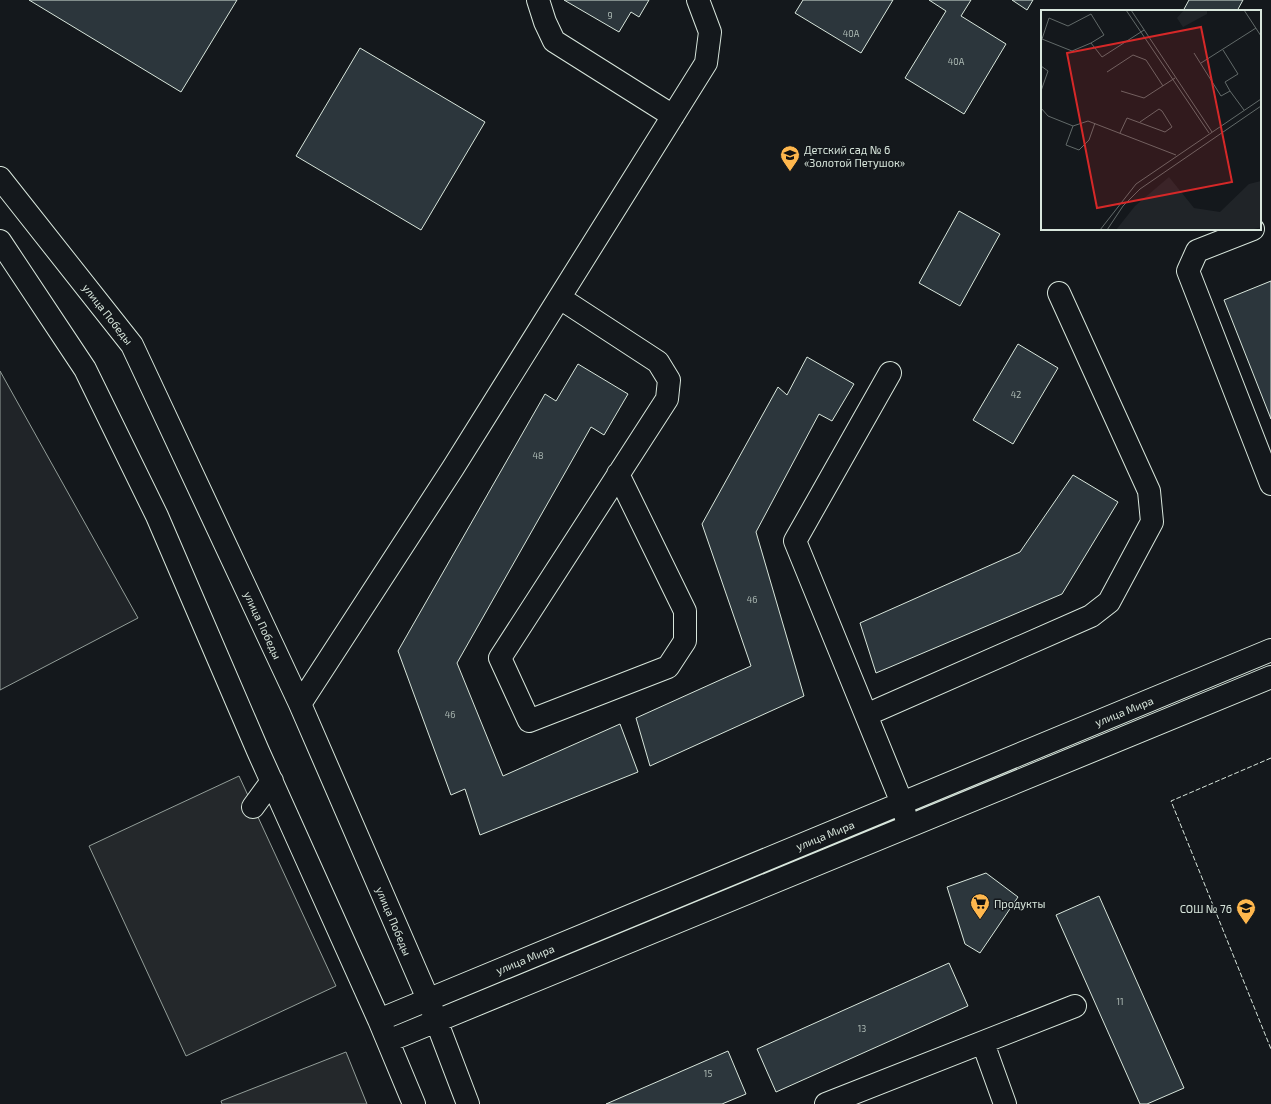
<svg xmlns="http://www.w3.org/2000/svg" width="1271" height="1104" font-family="'Exo 2',sans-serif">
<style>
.green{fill:#202428;stroke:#939e99}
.parking{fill:#24282b;stroke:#939e99}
.building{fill:#2c363c;stroke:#d8e6dc}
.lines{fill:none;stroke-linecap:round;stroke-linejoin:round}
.minor-casing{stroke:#d8e6dc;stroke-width:24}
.minor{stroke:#14181c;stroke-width:22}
.fence{stroke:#d8e6dc;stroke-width:1;stroke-dasharray:5 2;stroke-linecap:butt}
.labels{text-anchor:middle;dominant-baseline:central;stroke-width:3;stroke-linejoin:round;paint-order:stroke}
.number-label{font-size:9px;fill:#adbab4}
.poi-label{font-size:11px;fill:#d8e6dc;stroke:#14181c;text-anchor:start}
.street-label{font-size:11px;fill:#d8e6dc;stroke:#14181c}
.inset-road{fill:none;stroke:#626a69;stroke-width:1}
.view{fill:#d62828;fill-opacity:0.15;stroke:#d62828;stroke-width:2}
.inset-edge{fill:none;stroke:#d8e6dc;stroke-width:2}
</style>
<rect width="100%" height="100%" fill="#14181c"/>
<path class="green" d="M0 371 138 618 0 690Z"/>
<path class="parking" d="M239 776 336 986 186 1056 89 846Z
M346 1052 367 1104H222L221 1101Z"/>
<path class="building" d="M29 0H237L181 92Z
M564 0H649L639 17 631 12 619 32Z
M803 0H893L861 53 795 13Z
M929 0H971L961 16 1006 44 964 114 905 78 946 11Z
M1012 0H1033L1027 10Z
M1189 0H1243L1237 11H1183Z
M360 48 485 122 421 230 296 156Z
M959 211 1000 234 960 306 919 283Z
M1271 281V419L1224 300Z
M1018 344 1058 368 1013 444 973 420Z
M807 357 854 384 832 421 819 414 756 532 804 696 650 766 636 718 751 666 702 524 778 387 787 395Z
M578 364 628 394 604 435 591 427 457 663 503 776 620 724 638 772 480 835 465 789 451 795 398 651 545 394 556 401Z
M1073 475 1118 502 1062 594 876 673 860 623 1020 552Z
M986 873 1018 897 980 953 965 944 947 887Z
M1099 896 1184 1088 1147 1104H1140L1056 915Z
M949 963 968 1006 776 1092 757 1049Z
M728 1051 746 1094 722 1104H606Z"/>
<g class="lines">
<defs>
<path id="minor" d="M538 0 545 22 554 41 673 116
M0 178 132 345 300 704 428 999 468 1104
M1253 229 1197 251 1188 271 1271 484
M0 241 85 369 157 516 258 751 379 1020 414 1104
M560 298 658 362 669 380 667 399 500 658 529 721 668 667 685 641V611L618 474
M890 373 795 541 902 803 906 818
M300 704 453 468 706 63 710 32 698 0
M866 715 1091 616 1109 602 1152 522 1149 491 1059 293
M253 807 272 781
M379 1020 1271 650
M388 1041 1271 677
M983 1043 1005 1104
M826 1104 1075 1006"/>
</defs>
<use href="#minor" class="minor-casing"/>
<use href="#minor" class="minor"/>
<path class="fence" d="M1271 758 1171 801 1271 1049"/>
</g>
<defs>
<symbol id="school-pin" viewBox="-11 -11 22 30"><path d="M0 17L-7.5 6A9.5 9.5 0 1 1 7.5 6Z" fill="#ffb74d" stroke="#14181c"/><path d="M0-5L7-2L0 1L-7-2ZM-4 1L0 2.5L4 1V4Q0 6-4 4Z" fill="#111"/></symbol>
<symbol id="supermarket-pin" viewBox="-11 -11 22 30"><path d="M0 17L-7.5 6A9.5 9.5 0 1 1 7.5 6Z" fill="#ffb74d" stroke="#14181c"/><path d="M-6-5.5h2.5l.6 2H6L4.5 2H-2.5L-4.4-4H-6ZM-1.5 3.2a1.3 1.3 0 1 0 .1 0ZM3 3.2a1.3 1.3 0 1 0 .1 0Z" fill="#111"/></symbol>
</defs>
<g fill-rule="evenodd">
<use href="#school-pin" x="779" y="144" width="22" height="30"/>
<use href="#supermarket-pin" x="969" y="892" width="22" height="30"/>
<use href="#school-pin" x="1235" y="897" width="22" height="30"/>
</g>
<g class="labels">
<g class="number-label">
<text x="610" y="15">9</text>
<text x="851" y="33">40А</text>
<text x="956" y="61">40А</text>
<text x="1016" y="394">42</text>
<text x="538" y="455">48</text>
<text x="752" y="599">46</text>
<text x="450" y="714">46</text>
<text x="1120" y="1001">11</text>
<text x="862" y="1028">13</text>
<text x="708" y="1073">15</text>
</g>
<g class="poi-label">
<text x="804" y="149">Детский сад № 6<tspan x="804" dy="13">«Золотой Петушок»</tspan></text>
<text x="994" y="903">Продукты</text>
<text x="1232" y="908" text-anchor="end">СОШ № 76</text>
</g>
<g class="street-label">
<text transform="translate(108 314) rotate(52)">улица Победы</text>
<text transform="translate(263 625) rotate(65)">улица Победы</text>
<text transform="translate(1124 711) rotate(-22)">улица Мира</text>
<text transform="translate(825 835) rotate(-22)">улица Мира</text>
<text transform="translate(394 921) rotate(67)">улица Победы</text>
<text transform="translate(525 959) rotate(-22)">улица Мира</text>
</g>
</g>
<g transform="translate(1041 10)">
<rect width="220" height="220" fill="#14181c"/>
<path d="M143 0H166V4L142 17 136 8ZM128 167 153 198 179 202 208 174 220 171V217L210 220H75L94 196Z" fill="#202428"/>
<path class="inset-road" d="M85 0 168 123M90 0 171 122M203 0 220 26M50 33 31 41 1 29 8 8 27 16 50 4 63 25 50 33 61 47 103 20M153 43 180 86 189 81 184 72 197 64 182 40M160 53 215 18M0 56 7 61 0 81M66 62 92 45 105 50 122 76M80 81 103 88 134 68M189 81 203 100M0 98 7 106 32 116 47 111 135 145M32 116 25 135 38 140 48 130 54 113M79 123 86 108 124 122 131 117 121 101 118 99 99 112M59 220 95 174 220 89M66 220 82 196 99 179 220 96"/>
<path class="view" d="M160 17 191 172 56 198 26 43Z"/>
<rect width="220" height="220" class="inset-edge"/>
</g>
</svg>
